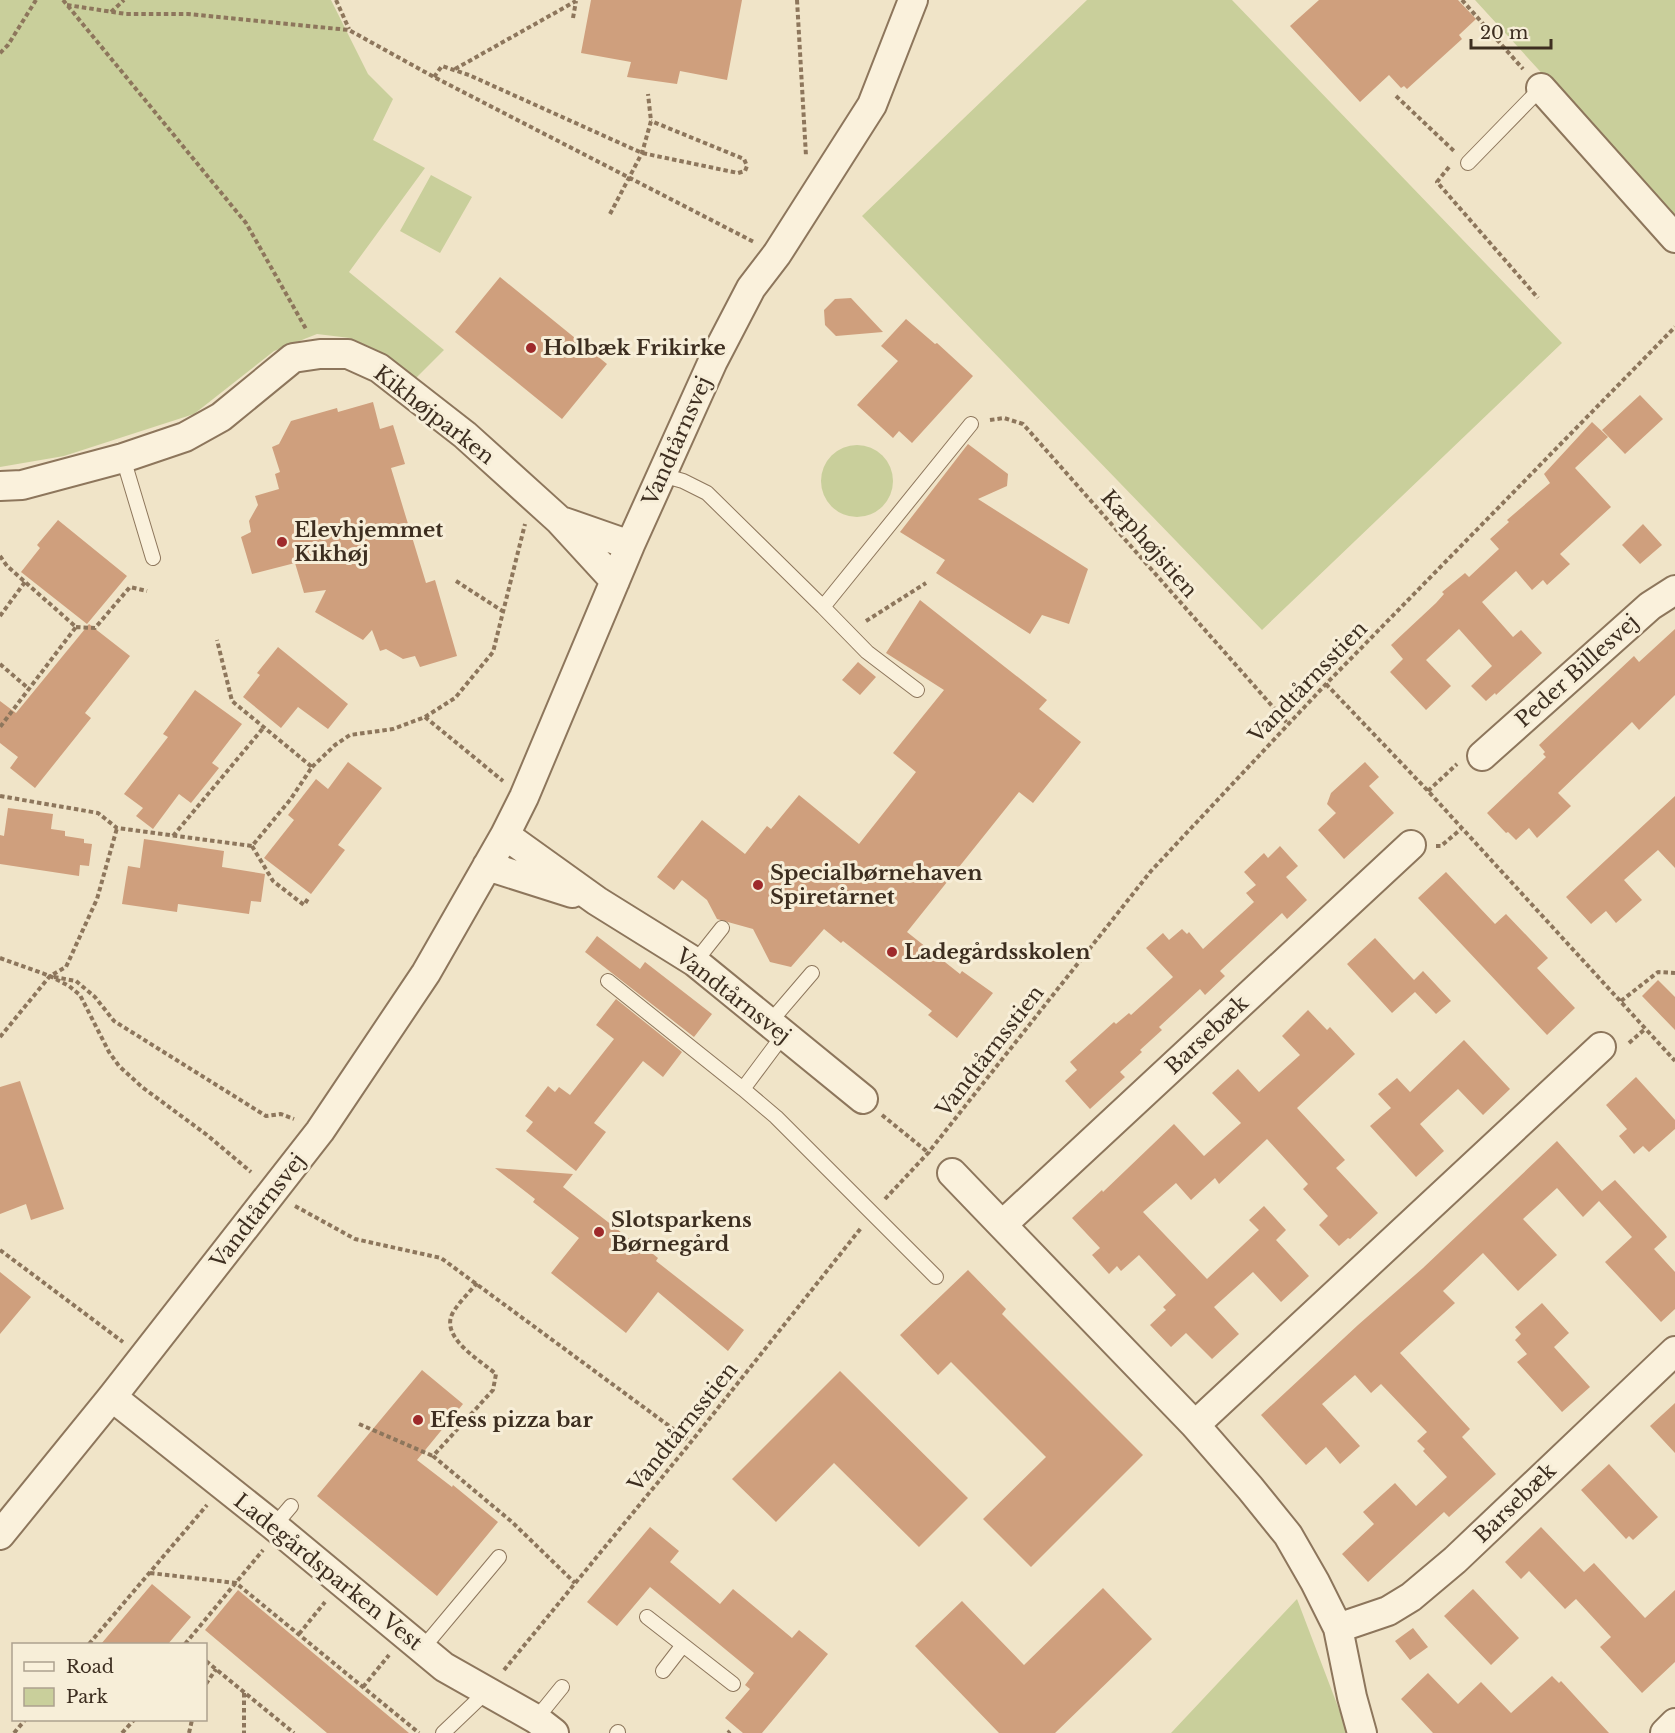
<svg xmlns="http://www.w3.org/2000/svg" width="1675" height="1733" font-family="'Libre Baskerville',serif">
<style>
.green{fill:#c9cf9b}
.building{fill:#cf9f7d}
.lines{fill:none;stroke-linecap:round;stroke-linejoin:round}
.service-casing{stroke:#8d765c;stroke-width:16}
.minor-casing{stroke:#8d765c;stroke-width:32}
.path{stroke:#8d765c;stroke-width:4;stroke-dasharray:4.5 3;stroke-linecap:butt}
.service{stroke:#faf1dc;stroke-width:14}
.minor{stroke:#faf1dc;stroke-width:28}
.poi-dot{fill:#9e2a2b;stroke:#f7eed8;stroke-width:2}
.labels{text-anchor:middle;dominant-baseline:central;stroke-width:6;stroke-linejoin:round;paint-order:stroke}
.poi-label{font-size:21px;font-weight:bold;fill:#3d2e20;stroke:#f7eed8;text-anchor:start}
.street-label{font-size:21px;fill:#3d2e20;stroke:#f7eed8}
</style>
<rect width="100%" height="100%" fill="#f0e4c8"/>
<path class="green" d="M0 0H331L368 74 393 99 373 140 425 168 349 272 444 350 414 380 379 351 350 338 317 334 274 351 194 414 64 456 0 467Z
M1087 0H1232L1562 343 1262 630 862 216Z
M1475 0H1675V219Z
M431 175 472 197 440 253 400 231Z
M821 481a36 36 0 1 1 72 0a36 36 0 1 1-72 0Z
M1297 1599 1348 1733H1171Z"/>
<path class="building" d="M591 0H742L727 80 680 71 677 84 627 77 631 62 581 53Z
M1319 0H1458L1476 19 1459 35 1462 39 1407 89 1404 86 1401 88 1389 75 1360 102 1290 26Z
M500 277 607 364 562 419 455 332Z
M851 298 883 332 836 336 825 325 824 310 835 299Z
M906 319 935 344 937 343 973 376 912 443 899 431 893 438 857 405 898 361 881 346Z
M1640 395 1663 419 1625 454 1602 430Z
M373 402 380 429 393 425 405 464 391 468 426 583 435 580 457 656 420 667 415 656 403 659 386 649 380 651 372 630 363 640 315 612 326 590 304 593 295 563 252 574 241 537 251 532 249 521 258 505 255 496 279 489 275 474 280 472 272 447 279 444 291 421 337 408 338 412Z
M1592 422 1608 437 1575 468 1611 507 1560 554 1570 564 1547 585 1543 580 1532 590 1516 571 1482 602 1513 637 1521 630 1542 653 1496 695 1495 693 1486 701 1471 686 1492 666 1459 629 1426 660 1451 686 1426 710 1390 672 1403 659 1391 645 1436 603 1444 594 1442 592 1465 573 1469 577 1499 549 1490 539 1509 522 1507 520 1550 483 1544 474Z
M968 444 1008 474 1007 486 978 499 1088 569 1069 624 1042 615 1030 634 936 573 945 560 900 532Z
M58 520 127 576 87 624 21 572 40 548 37 545Z
M1643 524 1662 545 1640 564 1622 545Z
M920 600 1047 700 1039 709 1081 742 1033 803 1019 792 907 932 960 974 962 971 993 993 957 1038 928 1015 932 1011 843 941 841 943 824 929 791 967 770 962 753 929 717 919 707 900 682 880 674 890 657 877 702 820 745 854 767 826 771 829 799 795 859 844 916 772 893 753 944 690 886 653Z
M89 624 130 656 85 713 91 718 35 788 10 768 18 757 0 743V701L16 713Z
M1675 629V695L1639 730 1632 722 1558 793 1571 806 1537 838 1529 828 1516 840 1508 832 1506 833 1487 813 1546 757 1543 754 1545 752 1539 745 1634 656 1639 662Z
M278 647 348 704 328 729 298 707 281 728 243 697 260 675 257 673Z
M858 662 876 677 860 695 842 680Z
M195 690 242 724 212 763 219 768 191 803 179 794 153 829 136 816 143 808 124 794 168 737 163 734Z
M348 762 382 788 338 845 345 850 311 894 264 858 294 820 288 815 316 779 328 789Z
M1365 762 1379 777 1369 786 1394 813 1344 859 1318 830 1336 813 1327 804 1331 793Z
M1675 796V868L1658 850 1624 880 1642 900 1616 923 1606 911 1591 924 1566 897Z
M8 808 53 814 51 829 65 831V836L84 839V843L92 844 89 866 80 865 79 876 0 864V835L4 836Z
M144 839 224 851 222 867 265 874 261 902 251 901 249 914 178 904 177 912 122 904 128 866 140 868Z
M1280 846 1298 866 1286 877 1307 900 1287 919 1282 913 1220 971 1225 976 1205 995 1200 989 1159 1027 1162 1030 1140 1050 1142 1052 1120 1072 1125 1077 1090 1109 1065 1081 1077 1070 1070 1062 1114 1022 1116 1024 1129 1013 1131 1015 1173 977 1146 948 1163 933 1169 940 1182 929 1187 934 1189 932 1203 949 1254 902 1246 893 1256 885 1244 872 1264 853 1268 858Z
M1446 872 1495 924 1506 914 1548 958 1537 968 1575 1008 1547 1035 1418 898Z
M597 936 640 969 645 962 712 1014 694 1037 585 952Z
M1375 938 1414 980 1423 971 1451 1001 1436 1014 1415 992 1392 1013 1347 964Z
M1658 980 1675 997V1030L1642 996Z
M616 999 682 1052 663 1077 643 1061 594 1123 606 1132 576 1171 526 1131 533 1122 525 1116 548 1086 555 1092 559 1087 570 1095 614 1039 596 1025Z
M1308 1010 1327 1030 1330 1027 1355 1054 1297 1108 1345 1160 1336 1168 1378 1213 1350 1239 1348 1238 1339 1246 1319 1225 1328 1216 1303 1189 1308 1184 1267 1139 1219 1184 1215 1178 1191 1200 1176 1183 1143 1212 1207 1279 1259 1230 1249 1220 1264 1206 1286 1230 1276 1240 1309 1276 1281 1302 1253 1272 1214 1307 1239 1334 1212 1359 1186 1333 1171 1347 1150 1325 1166 1310 1163 1307 1176 1295 1139 1255 1121 1271 1117 1266 1109 1274 1092 1255 1100 1248 1072 1218 1102 1190 1103 1192 1174 1124 1204 1156 1241 1123 1212 1093 1238 1069 1259 1092 1300 1055 1282 1036Z
M1464 1040 1510 1089 1483 1115 1458 1089 1420 1124 1444 1151 1416 1177 1370 1126 1391 1108 1378 1094 1397 1078 1410 1092Z
M1636 1077 1675 1120V1129L1649 1152 1643 1146 1634 1154 1619 1136 1627 1129 1606 1105Z
M20 1081 64 1209 31 1220 26 1204 0 1214V1087Z
M1557 1141 1602 1191 1615 1180 1665 1234 1667 1237 1654 1249 1675 1272V1309L1661 1322 1605 1262 1632 1237 1599 1201 1583 1217 1557 1188 1523 1219 1557 1255 1518 1291 1483 1253 1443 1291 1455 1303 1400 1353 1470 1429 1462 1437 1496 1474 1449 1517 1444 1512 1368 1582 1342 1554 1374 1524 1363 1512 1395 1483 1416 1506 1447 1477 1423 1451 1425 1449 1417 1441 1427 1432 1381 1384 1371 1393 1355 1375 1322 1404 1360 1446 1340 1464 1326 1447 1306 1465 1261 1415 1358 1325 1423 1268Z
M495 1168 573 1174 563 1187 631 1240 633 1238 658 1258 656 1261 744 1330 728 1351 658 1292 626 1333 551 1273 579 1238 533 1202 535 1199Z
M968 1270 1006 1309 1002 1314 1143 1455 1031 1567 983 1519 1046 1457 951 1362 938 1375 900 1335Z
M0 1272 31 1297 0 1334Z
M1542 1303 1569 1333 1554 1347 1590 1387 1562 1412 1517 1362 1527 1354 1515 1340 1521 1334 1515 1327Z
M422 1370 463 1404 417 1460 452 1487 453 1485 498 1522 437 1596 317 1496Z
M840 1371 968 1498 919 1547 834 1463 776 1522 732 1479Z
M1675 1403V1453L1650 1426Z
M1609 1464 1658 1517 1633 1540 1629 1536 1626 1539 1581 1490Z
M650 1527 679 1551 670 1562 720 1604 733 1589 792 1638 799 1630 828 1654 762 1733H743L725 1718 750 1689 745 1685 754 1673 650 1587 617 1626 587 1602Z
M1541 1527 1584 1572 1594 1563 1645 1618 1675 1590V1662L1642 1693 1600 1647 1611 1637 1576 1599 1565 1609 1529 1571 1521 1579 1505 1562Z
M152 1584 191 1617 168 1644H101Z
M1103 1588 1152 1639 1055 1733H999L915 1646 962 1601 1024 1665Z
M1473 1589 1519 1638 1491 1665 1444 1616Z
M238 1590 409 1733H327L205 1630Z
M1413 1628 1428 1647 1410 1660 1395 1641Z
M1428 1673 1458 1704 1481 1682 1511 1713 1552 1676 1559 1683 1561 1681 1609 1733H1433L1401 1699Z"/>
<g class="lines">
<defs>
<path id="service" d="M1468 163 1541 88
M123 458 153 558
M662 475 683 481 707 493 823 607 971 424
M823 607 867 652 917 690
M695 962 722 928
M608 981 743 1089
M770 1022 812 973
M784 1034 743 1089 776 1117 936 1277
M274 1526 291 1506
M647 1617 683 1645 663 1671
M683 1645 733 1684
M422 1649 499 1557
M536 1719 562 1687
M443 1733 486 1692
M617 1733 618 1732"/>
<path id="minor" d="M1541 88 1675 238
M0 486 22 485 123 458 185 437 221 417 293 358 320 354H348L379 368 465 435 559 520 615 581
M564 522 630 545
M1482 756 1650 606 1675 590
M505 835 597 901 695 962 863 1099
M487 866 572 893
M952 1173 1002 1225
M112 1397 274 1526 444 1667 536 1719 554 1733
M1195 1425 1601 1047
M0 1535 112 1397 320 1131 426 973 505 835 524 797 630 545 713 361 751 288 777 254 872 105 913 0
M1338 1628 1388 1611 1411 1597 1455 1560 1675 1351
M1362 1733 1352 1697 1338 1628 1315 1582 1288 1535 1250 1488 1195 1425 1002 1225 1411 845
M1665 1733 1675 1723"/>
</defs>
<use href="#service" class="service-casing"/>
<use href="#minor" class="minor-casing"/>
<path class="path" d="M63 0 246 223 306 329
M336 0 349 29
M797 0 806 156
M1462 0 1523 69
M67 5 126 14H188L349 30 434 77 754 242
M111 12 124 0
M573 18 576 1
M0 53 8 45 36 0
M455 69 576 1
M434 77 442 66 469 75 642 153 738 173 745 171 747 166 744 159 651 121
M1396 96 1454 151
M1449 167 1437 182 1538 298
M610 214 642 153 651 121 648 94
M990 420 1004 418 1023 424 1288 724
M0 556 7 566 76 627 0 727
M456 581 504 612
M0 616 25 582
M866 621 926 583
M76 627 95 628 130 587 147 591
M0 664 29 689
M1326 684 1428 791 1675 1061
M425 717 503 781
M312 767 335 745 350 735 393 729 425 717 455 698 493 652 525 524
M1428 791 1457 764
M0 796 98 813 117 828 252 846 290 800 312 767 232 701 217 640
M173 836 264 727
M252 846 273 881 304 905 309 897
M1436 846H1441L1461 829
M0 958 50 976 69 986 80 995 109 1052 119 1066 142 1087 207 1135 251 1172
M54 977 76 981 95 997 114 1021 266 1116 281 1114 294 1119
M1621 1001 1658 972 1675 973
M0 1037 50 976 66 967 97 899 117 828
M1629 1043 1645 1029
M882 1115 930 1154
M885 1199 928 1153 1151 871 1326 684 1675 327
M295 1206 355 1239 441 1258 691 1442
M0 1250 123 1342
M477 1283C470 1292 454 1307 451 1317 444 1340 481 1361 496 1374L493 1390 433 1456 512 1522 575 1583
M359 1424 433 1456
M150 1573 236 1583 419 1733
M299 1634 325 1602
M89 1644 207 1505
M185 1644 263 1550
M206 1661 294 1733
M504 1670 691 1442 861 1228
M206 1684 216 1669
M363 1687 389 1655
M244 1693V1733
M14 1733 25 1720
M122 1733 134 1720
M189 1733 192 1720
M728 1733 730 1731"/>
<use href="#service" class="service"/>
<use href="#minor" class="minor"/>
</g>
<g class="poi-dot">
<circle cx="531" cy="348" r="6"/>
<circle cx="282" cy="542" r="6"/>
<circle cx="758" cy="885" r="6"/>
<circle cx="892" cy="952" r="6"/>
<circle cx="599" cy="1232" r="6"/>
<circle cx="418" cy="1420" r="6"/>
</g>
<g class="labels">
<g class="poi-label">
<text x="543" y="348">Holbæk Frikirke</text>
<text x="294" y="530">Elevhjemmet<tspan x="294" dy="24">Kikhøj</tspan></text>
<text x="770" y="873">Specialbørnehaven<tspan x="770" dy="24">Spiretårnet</tspan></text>
<text x="904" y="952">Ladegårdsskolen</text>
<text x="611" y="1220">Slotsparkens<tspan x="611" dy="24">Børnegård</tspan></text>
<text x="430" y="1420">Efess pizza bar</text>
</g>
<g class="street-label">
<text transform="translate(434 415) rotate(38)">Kikhøjparken</text>
<text transform="translate(677 441) rotate(-66)">Vandtårnsvej</text>
<text transform="translate(1149 544) rotate(49)">Kæphøjstien</text>
<text transform="translate(1577 671) rotate(-42)">Peder Billesvej</text>
<text transform="translate(1308 682) rotate(-46)">Vandtårnsstien</text>
<text transform="translate(733 996) rotate(38)">Vandtårnsvej</text>
<text transform="translate(1207 1035) rotate(-43)">Barsebæk</text>
<text transform="translate(990 1051) rotate(-52)">Vandtårnsstien</text>
<text transform="translate(258 1211) rotate(-52)">Vandtårnsvej</text>
<text transform="translate(683 1427) rotate(-51)">Vandtårnsstien</text>
<text transform="translate(1515 1503) rotate(-44)">Barsebæk</text>
<text transform="translate(328 1572) rotate(39)">Ladegårdsparken Vest</text>
</g>
</g>
<rect x="12" y="1643" width="195" height="78" fill="#f7eed8" stroke="#ada18e" stroke-width="1.5"/>
<rect x="24" y="1662" width="30" height="9" fill="#faf1dc" stroke="#ada18e" stroke-width="1.5"/>
<text x="66" y="1673" font-size="18" fill="#3d2e20">Road</text>
<rect x="24" y="1688" width="30" height="18" fill="#c9cf9b" stroke="#ada18e" stroke-width="1.5"/>
<text x="66" y="1703" font-size="18" fill="#3d2e20">Park</text>
<path d="M1471 39v9h80v-9" fill="none" stroke="#3d2e20" stroke-width="3"/>
<text x="1480" y="39" font-size="18" fill="#3d2e20" stroke="#f7eed8" stroke-width="4.5" paint-order="stroke">20 m</text>
</svg>
